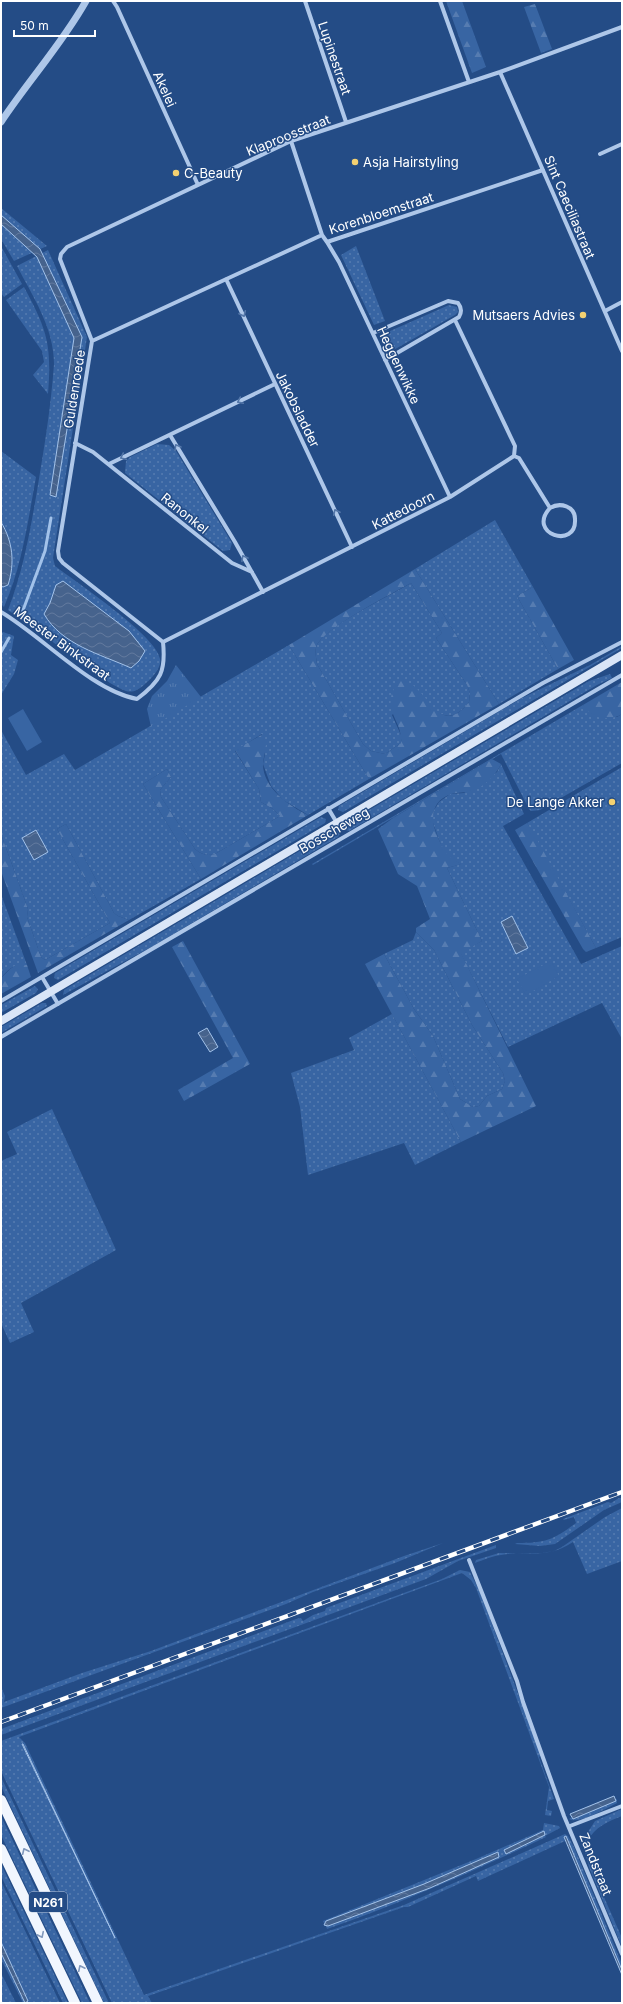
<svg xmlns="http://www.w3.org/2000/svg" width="623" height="2004" font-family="Inter,sans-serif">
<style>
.grass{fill:url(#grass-dots);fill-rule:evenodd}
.forest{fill:url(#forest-firs);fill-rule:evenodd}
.park{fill:url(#park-tufts)}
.pitch{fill:#3865a3}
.water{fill:url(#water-waves);stroke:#a2c2ea}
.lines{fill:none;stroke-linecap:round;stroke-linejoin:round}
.stream{stroke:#a2c2ea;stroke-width:3}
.minor{stroke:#aec7e9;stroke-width:4}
.tertiary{stroke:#aec7e9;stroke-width:7}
.secondary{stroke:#d9e5f7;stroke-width:8}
.primary{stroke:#f1f6fe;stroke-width:10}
.rail-casing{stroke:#fff;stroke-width:4.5}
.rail{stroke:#244c86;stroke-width:3;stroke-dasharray:9;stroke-linecap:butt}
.oneway{stroke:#5477a9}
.oneway2{stroke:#8098bc}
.poi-dot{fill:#f4d171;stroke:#244c86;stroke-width:1.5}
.labels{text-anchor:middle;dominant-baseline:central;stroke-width:3;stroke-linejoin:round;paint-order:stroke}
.shield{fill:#244c86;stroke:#bdc9db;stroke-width:1}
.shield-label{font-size:12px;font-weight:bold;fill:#fff}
.street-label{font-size:13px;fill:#fff;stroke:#244c86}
.poi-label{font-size:13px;fill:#fff;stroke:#244c86;text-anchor:start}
</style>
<defs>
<pattern id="grass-dots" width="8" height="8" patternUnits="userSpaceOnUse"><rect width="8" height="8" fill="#3865a3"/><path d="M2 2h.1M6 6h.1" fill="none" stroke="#567cb1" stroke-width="1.8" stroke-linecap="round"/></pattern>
<pattern id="forest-firs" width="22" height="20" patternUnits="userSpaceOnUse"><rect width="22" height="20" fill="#3865a3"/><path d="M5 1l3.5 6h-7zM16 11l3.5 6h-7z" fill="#567cb1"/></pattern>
<pattern id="park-tufts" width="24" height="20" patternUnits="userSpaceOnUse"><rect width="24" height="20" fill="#3865a3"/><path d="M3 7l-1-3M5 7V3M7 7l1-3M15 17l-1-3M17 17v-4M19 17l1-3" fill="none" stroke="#567cb1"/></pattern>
<pattern id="water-waves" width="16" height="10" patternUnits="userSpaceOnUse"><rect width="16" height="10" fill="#46638d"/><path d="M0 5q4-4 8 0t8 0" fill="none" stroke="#627a9e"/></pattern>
</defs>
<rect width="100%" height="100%" fill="#244c86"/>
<path class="grass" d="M1 208 47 246 14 261 1 239Z
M1 246 22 284 4 297 1 293Z
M356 246 385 321 374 325 341 255Z
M48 250 87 337 53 558 55 566C76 582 157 636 160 659 162 668 151 679 145 684 131 697 125 691 110 683L8 610C23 571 30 532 37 491 44 449 51 407 54 364 54 328 33 297 17 266Z
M24 287C47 330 52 344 48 394L33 375 44 362 42 351 6 300Z
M449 305 457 307 458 312 455 315 390 352 381 335Z
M157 444 169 445 176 451 232 543 230 550 223 551 125 473 126 461 130 457Z
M1 451 36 477C28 521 22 566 4 607L1 604Z
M495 520 533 587 517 596 558 669 499 704 415 569Z
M411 583 442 633 436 638 467 685 470 693 469 702C448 729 434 711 419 692L392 715 401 735V743L385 754 371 751 363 744 317 664C316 656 314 649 318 643 332 623 388 597 411 583Z
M3 632 14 636 11 655 18 660 14 674 1 695V633Z
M289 645 369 779 308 815 283 800 271 786 263 764 265 754 262 734 235 751 259 789 261 802 273 809 280 816 215 854C207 856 202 855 195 849L161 797 160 790 171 777 167 769 143 784 201 879 129 920 118 916 114 913 66 824 57 829 110 923 45 960 41 957 27 917 28 909 1 834V730L26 775 64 754 75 770Z
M622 646V648L343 812 338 810 339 806 522 698 590 665Z
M610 674 612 678 597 685 349 831 345 830 342 826 589 681Z
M622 682 583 705 592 714 617 717 622 714V763L540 810 531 811 529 809 501 754 313 865 312 864Z
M501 764 524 814 503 826 581 964 622 946V1039L602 1003 508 1047 460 952 482 941 447 868 461 864 449 858 443 851 432 820 434 810 439 802 450 794 464 793 497 772Z
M622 767V937L596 948 527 823Z
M321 817 326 819 325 823 58 980 54 978 55 973Z
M337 829 340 834 338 837 153 946 63 995 64 990Z
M2 897 27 965C12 965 10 968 1 978V898Z
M416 932 434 950 472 1025 503 1073 505 1081 502 1089 487 1096 479 1106 473 1107 460 1099 433 1036 414 1009 384 954 413 940Z
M35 986 38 989 36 993 1 1013V1005Z
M42 1003H46L47 1006 1 1033V1027Z
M392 1014 461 1142 415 1165 404 1143 308 1175 300 1107 291 1073 354 1050 349 1038Z
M52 1109 116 1250 21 1303 34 1332 10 1343 1 1323V1161L17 1154 7 1132Z
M619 1498H622V1502L604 1510 555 1544 540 1546 515 1544 517 1543C546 1543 553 1540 576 1523L574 1517 564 1520 563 1519 608 1502 611 1503Z
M622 1508V1561L587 1574 573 1542C545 1560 530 1550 501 1555 492 1556 483 1560 475 1563L476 1560 499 1553 536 1554 554 1551 562 1547 605 1517Z
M443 1543 395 1563 313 1592 286 1604 1 1708V1687L5 1696 4 1702 82 1673 151 1651 404 1556Z
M496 1545V1548L458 1561 426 1579 1 1735V1729L296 1619 301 1618 303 1621 313 1615 325 1611 326 1608Z
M460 1570 470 1572 480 1592 541 1755 539 1757 554 1799 548 1801 547 1810 552 1811 551 1816 545 1815 549 1787 476 1588 471 1580 462 1573 19 1737 25 1743 144 1995 404 1905 565 1834 568 1836 574 1847 622 1964V1970L566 1836 564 1837 565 1841 478 1881 476 1876 408 1907H404L148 1996 152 2003H112L1 1771V1741L442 1579ZM23 1744 115 1937V1938L22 1745Z
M1 1777 109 2003H104L1 1786Z
M617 1799V1803C607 1808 578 1825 569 1819Z
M622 1809V1816C609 1821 594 1827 588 1841 583 1856 615 1920 622 1938V1947L589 1867 584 1848 586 1835 595 1821Z
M1 1816 90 2003H82L1 1835Z
M544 1823 559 1826 560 1828 545 1836 546 1837C474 1871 402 1903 327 1929L326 1926 430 1888 499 1857 324 1923 323 1921 476 1859 543 1830Z
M1 1864 68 2003H63L1 1876Z
M1 1881 60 2003H23L1 1959V1953L25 2003 28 2001 1 1942Z
M1 1973 16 2003H1Z"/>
<path class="forest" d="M446 1H462L486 67 472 73Z
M535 4 552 49 541 53 524 7Z
M415 569 499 704 369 779 289 645ZM411 583 442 633 436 638 467 685 470 693 469 702C446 731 435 708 419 691 414 685 408 682 401 678 397 681 395 687 393 691 384 713 403 722 401 743L385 754 371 751 363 744 317 664C316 656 314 649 318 643 331 625 389 595 411 583Z
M533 587 574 660 558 669 517 596Z
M622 682V714C609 722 591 719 583 705Z
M263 734C269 745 264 752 263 764 263 788 289 806 308 815L201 879 143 784 167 769 171 777 160 790 161 797 195 849C202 855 207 856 215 854L280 816 273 809 261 802 259 789 235 750Z
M492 759 501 764C496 775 484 787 472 791 465 793 458 792 451 794 431 801 430 819 437 835 443 850 447 857 462 864L447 868 482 941 461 953 536 1106 461 1142 365 964 384 954 414 1009 433 1036 460 1099 473 1107 479 1106 487 1096 502 1089 505 1081 503 1073 472 1025 434 950 416 932V928L430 919 417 886 398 874 378 829 393 818Z
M527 823 533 832 596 948 586 952 583 949 515 830Z
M66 824 114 913 118 916 129 920 38 973 1 871V834L28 909 27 917 41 957 45 960 110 923 57 829Z
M183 941 250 1064 184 1101 178 1090 233 1058 172 947Z
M16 965H27L31 977 1 994V978L10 969Z"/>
<path class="park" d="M176 665 201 697 151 727 147 709 152 696 167 681Z"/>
<path class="pitch" d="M23 709 42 742 27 751 8 718Z
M551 961 559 976 526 995 517 979Z"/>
<path class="water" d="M1 215 40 249 82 337 56 497 50 495 74 338 37 257 1 224Z
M1 522C13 542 15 563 8 585L3 587 1 586Z
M63 581 129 631 145 651 139 661 131 668C100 654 62 645 44 614L50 603 56 585Z
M36 830 48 852 34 860 22 838Z
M512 916 528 948 516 954 501 922Z
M207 1028 218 1047 210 1052 198 1033Z
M22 1744H23L115 1938Z
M614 1796 616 1801 573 1819 570 1814Z
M544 1831 545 1835 506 1854 504 1850Z
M566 1836 622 1970V1975L564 1837Z
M498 1852 499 1857 430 1888 328 1926 324 1925 326 1921 424 1884Z
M1 1942 28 2001 25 2003 1 1953Z"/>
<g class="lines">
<path class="stream" d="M22 613 45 551 51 518
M1 652 9 638"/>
<path class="minor" d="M113 1 117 7 198 185
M305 1 346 122
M440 1 469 82
M500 72 622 351
M291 141 322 235 327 242 543 170
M600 154 622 144
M327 242 339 262 450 497
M226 279 352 547
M605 311 622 302
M373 333 448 301 458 303C462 308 462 312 459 317L385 360
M92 341 60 259 61 254 67 247 291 141 500 72 622 27
M170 435 235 542 263 592
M75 443 93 452 232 563 252 572
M514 456 519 458 550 508C526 534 577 550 575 519 575 506 560 502 550 508
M109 464 275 384
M1 612C42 636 92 691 137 699 161 681 166 671 163 642
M163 642 63 563 59 558 58 551 92 341 322 235
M163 642 450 497 514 456 515 446 455 320
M328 808 337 823
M42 977 58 1004
M1 1001 543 683 622 642
M1 1037 622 675
M469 1560 517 1681 523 1702 564 1816 622 1954
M570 1826 622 1806"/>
<path class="tertiary" d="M1 122C28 81 62 44 86 1"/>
<path class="secondary" d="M1 1021 622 655"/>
<path class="primary" d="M1 1800 98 2003
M1 1849 75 2003"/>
<defs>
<path id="rail" d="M1 1722 622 1492"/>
</defs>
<use href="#rail" class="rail-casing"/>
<use href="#rail" class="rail"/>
</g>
<defs><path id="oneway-chevron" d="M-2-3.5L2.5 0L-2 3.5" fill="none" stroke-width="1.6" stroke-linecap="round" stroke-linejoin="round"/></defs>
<g class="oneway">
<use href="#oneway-chevron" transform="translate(243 314) rotate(65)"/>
<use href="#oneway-chevron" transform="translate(240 401) rotate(154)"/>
<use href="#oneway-chevron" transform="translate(177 447) rotate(-121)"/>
<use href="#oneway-chevron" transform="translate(123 457) rotate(155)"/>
<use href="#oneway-chevron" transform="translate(336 512) rotate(-115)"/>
<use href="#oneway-chevron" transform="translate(244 558) rotate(-119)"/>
</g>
<g class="oneway2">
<use href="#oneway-chevron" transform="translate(25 1851) rotate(-115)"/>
<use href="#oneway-chevron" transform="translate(41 1935) rotate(64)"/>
<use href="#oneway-chevron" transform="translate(81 1968) rotate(-116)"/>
</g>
<g class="poi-dot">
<circle cx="355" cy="162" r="4"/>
<circle cx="176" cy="173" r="4"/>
<circle cx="583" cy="315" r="4"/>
<circle cx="612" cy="802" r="4"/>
</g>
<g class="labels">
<rect class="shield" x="29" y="1892" width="38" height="20" rx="3"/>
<g class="shield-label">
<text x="48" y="1902">N261</text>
</g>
<g class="street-label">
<text transform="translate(335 58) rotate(71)">Lupinestraat</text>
<text transform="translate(165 89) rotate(66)">Akelei</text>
<text transform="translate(288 135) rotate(-22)">Klaproosstraat</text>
<text transform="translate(570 207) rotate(67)">Sint Caeciliastraat</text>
<text transform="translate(381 213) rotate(-18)">Korenbloemstraat</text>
<text transform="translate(399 365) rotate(65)">Heggenwikke</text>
<text transform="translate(74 389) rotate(-81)">Guldenroede</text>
<text transform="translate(298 409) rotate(64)">Jakobsladder</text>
<text transform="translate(403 510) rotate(-27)">Kattedoorn</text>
<text transform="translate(185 513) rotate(39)">Ranonkel</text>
<text transform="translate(62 643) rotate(36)">Meester Binkstraat</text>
<text transform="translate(334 830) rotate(-30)">Bosscheweg</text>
<text transform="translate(596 1864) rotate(68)">Zandstraat</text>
</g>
<g class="poi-label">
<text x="363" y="162">Asja Hairstyling</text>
<text x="184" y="173">C-Beauty</text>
<text x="575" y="315" text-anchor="end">Mutsaers Advies</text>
<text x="604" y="802" text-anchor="end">De Lange Akker</text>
</g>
</g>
<rect width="623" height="2004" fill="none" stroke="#ffffff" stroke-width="4"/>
<path d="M14 30v6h81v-6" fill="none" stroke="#ffffff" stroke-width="2"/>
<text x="20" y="30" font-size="12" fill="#ffffff" stroke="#244c86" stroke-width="3" paint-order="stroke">50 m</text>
</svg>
